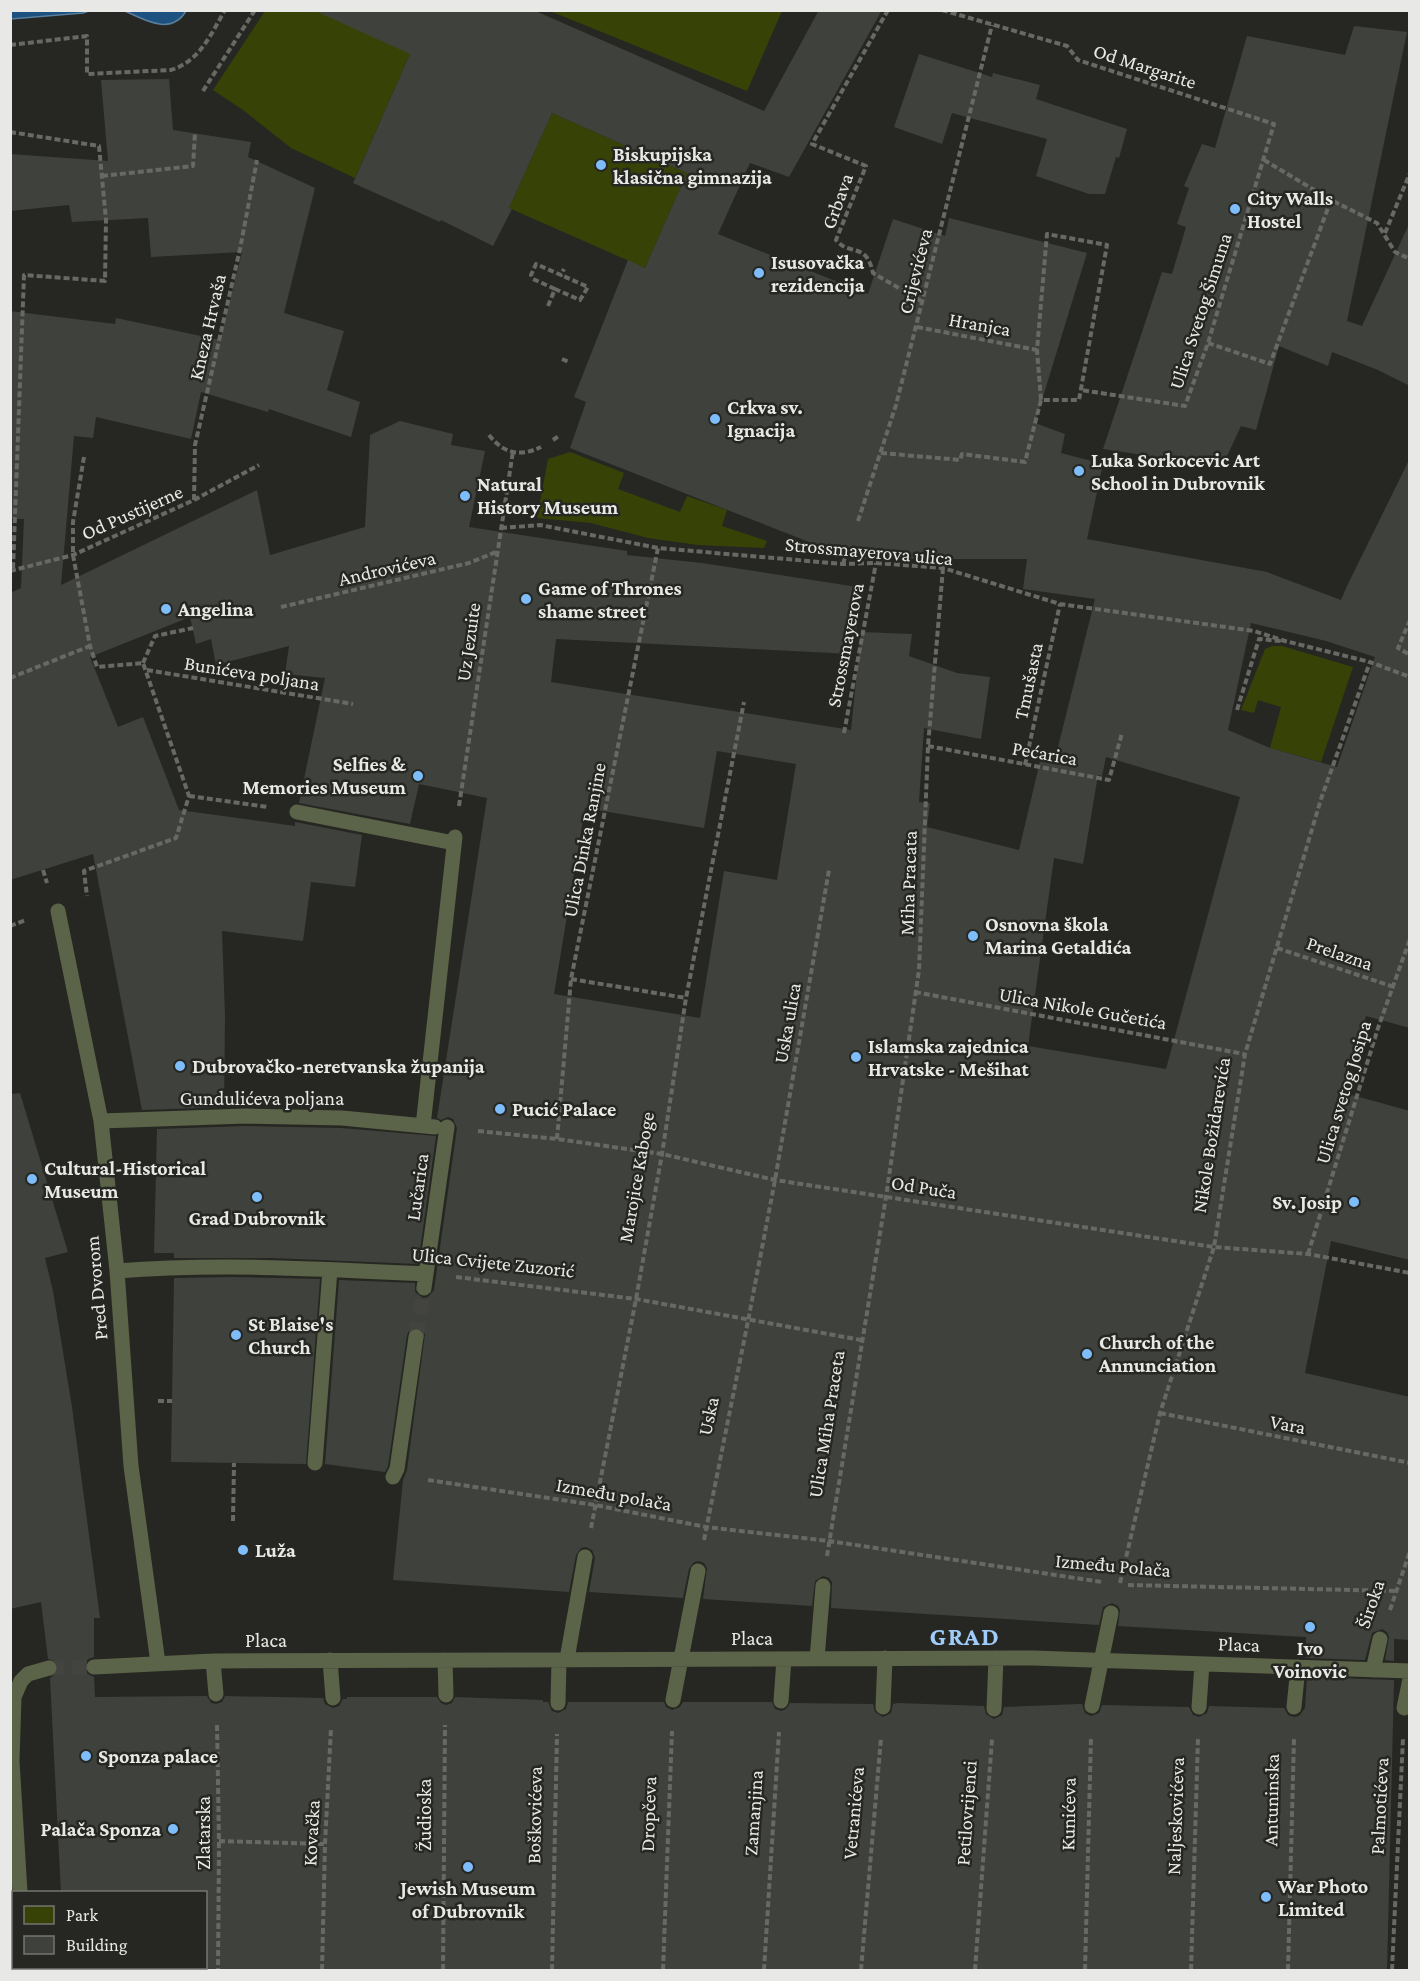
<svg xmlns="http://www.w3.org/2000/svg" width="1420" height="1981" font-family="'Crimson Pro',serif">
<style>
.green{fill:#374306}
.water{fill:#1d517f;stroke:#5a7f9e;stroke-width:1.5}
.building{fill:#3f413c;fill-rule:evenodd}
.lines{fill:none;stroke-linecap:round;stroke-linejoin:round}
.pedestrian-tunnel{stroke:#43443f;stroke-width:15;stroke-dasharray:15 8;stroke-linecap:butt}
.path{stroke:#686965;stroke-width:4;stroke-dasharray:6 3;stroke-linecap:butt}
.pedestrian{stroke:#5b6348;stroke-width:15}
.poi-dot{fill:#7fbdfa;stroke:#262722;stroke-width:2}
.labels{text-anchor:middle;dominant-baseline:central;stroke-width:5;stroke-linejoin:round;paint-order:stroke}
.street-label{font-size:20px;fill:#e8e9e6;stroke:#262722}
.poi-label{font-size:20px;font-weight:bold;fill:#e8e9e6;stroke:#262722;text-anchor:start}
.district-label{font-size:26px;font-weight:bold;letter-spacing:1.5px;fill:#9fccfa;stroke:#262722}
</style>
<rect width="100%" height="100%" fill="#262722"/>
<path class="green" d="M265 11H377L410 54 355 178 291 148 243 110 213 90Z
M550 11 782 10V11L747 91Z
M552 113 687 173 645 268 509 208Z
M570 452 624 473 618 489 680 512 687 496 727 510 722 526 767 541 764 548 698 545 648 538 591 523 537 518 548 459Z
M1272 646H1282L1353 667 1321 762 1270 748 1281 707 1258 700 1254 713 1241 710 1265 649Z"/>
<path class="water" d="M11 10H89V11L83 13 11 19Z
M125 11H186C171 36 145 20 125 11Z"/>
<path class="building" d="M313 10H533L764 111 819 10H882L789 177 750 163 718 234 868 294 893 219 945 236 949 218 1087 253 1035 423 1065 434 1061 453 1103 464 1087 539 1267 572 1341 600 1347 586 1410 458V1028L1366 1016 1341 1092 1410 1111V1260L1331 1241 1305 1373 1410 1397V1640L1394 1639V1661L1385 1660 1389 1637 1387 1632 1382 1629 1372 1633 1365 1660 1306 1658V1637L1118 1626 1120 1610 1118 1606 1112 1603 1103 1607 1099 1625 831 1608 832 1582 829 1578 823 1576 815 1581 812 1606 703 1599 707 1568 704 1563 699 1561 694 1562 689 1569 683 1598 589 1592 595 1558 592 1550 586 1547 581 1548 576 1555 569 1592 393 1580 403 1480 407 1470 425 1334 422 1330 417 1327 409 1331 407 1335 388 1466 385 1472 325 1464 339 1280 415 1283V1292L423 1298 428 1297 434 1290 457 1128 453 1119 448 1117 441 1120 437 1118 487 798 419 784 410 824 299 803 325 678 285 674 289 646 216 665 211 639 196 644 190 617 90 657 118 727 143 717 179 810 295 826V822L362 835 355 887 311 882 303 941 222 931 225 1016 224 1107 142 1110 93 854 10 880V593L21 588 24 519H10V311L115 324 116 318 220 340 242 252 151 257 148 218 72 222 69 205 10 211V154L108 161 101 80 169 79 173 130 251 142 248 157 315 188 284 313 344 331 327 390 360 402 351 437 269 409 268 412 201 392 191 439 96 417 93 438 74 436 61 585 257 490 270 555 365 527 370 435 400 421 453 434 451 445 485 451 469 527 627 551V555L702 563 864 588 852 654 556 639 551 682 851 730 861 632 912 634 909 656 957 673 990 677 981 739 924 728 919 802 930 803 927 827 1019 850 1042 753 1056 755 1095 599 1023 589 1027 559H852L570 448 586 402 574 397 628 260 645 268 687 173 552 113 509 208 512 209 493 246 441 220 440 222 353 183 410 54ZM1251 623 1326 641 1375 657 1337 767 1270 748 1228 730ZM717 751 796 764 777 880 724 871 700 1018 554 994 585 808 704 828ZM1106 757 1240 797 1166 1069 1028 1046 1054 858 1083 864 1098 775 1102 776Z
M1354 26 1407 32 1347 321 1362 326 1410 222V386L1378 370 1332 352 1328 366 1279 346 1256 430 1241 426 1222 467 1103 449 1162 272 1172 274 1186 227 1177 224 1189 188 1184 186 1202 144 1215 148 1247 36 1345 55Z
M919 54 992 77 993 73 1040 85 1036 99 1127 129 1119 158 1116 157 1105 194H1089L1036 176 1047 139 952 113 942 144 894 127Z
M20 1093 68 1252 45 1258 53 1291 72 1407 100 1618H94V1657L88 1659 84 1667 86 1673 94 1677 95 1697 207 1696 211 1703 216 1704 222 1702 225 1696 323 1698 325 1704 333 1708 339 1706 343 1699H347V1697H437L441 1703 446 1705 452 1703 455 1697 543 1700V1702H548L552 1711 558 1713 566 1709 568 1702H664L666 1707 672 1710 680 1707 683 1702H772L775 1709 781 1711 786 1709 790 1703 873 1704 875 1712 883 1717 891 1713 893 1704 898 1703 984 1706 986 1714 994 1719 1002 1715 1004 1707 1079 1704H1082L1085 1713 1091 1716 1099 1713 1102 1705 1189 1707 1193 1715 1199 1717 1207 1713 1209 1706 1284 1708 1288 1715 1294 1717 1299 1716 1305 1708 1307 1677 1394 1680 1387 1971H206V1893H61L50 1678 56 1674 58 1666 55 1661 48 1659 41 1602 10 1609V1094Z
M246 1126 341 1128 436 1136 418 1264 272 1258H174V1253H154L157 1129Z
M233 1277 320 1279 306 1464 171 1462 174 1278Z"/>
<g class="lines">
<path class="pedestrian-tunnel" d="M416 1337 424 1288
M49 1668 94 1667"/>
<path class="path" d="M888 10 812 144 866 166 836 240C850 257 866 241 873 273L923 302
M942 10 1067 46 1078 60 1274 124 1208 343 1185 406 1081 390
M10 45 87 36V74L171 70C200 61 211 34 225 10
M203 91 255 10
M10 132 99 146 106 220 105 281 24 275 13 569
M1264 160 1331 200 1377 223 1395 252 1410 259
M102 176 193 166 195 133
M1385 233 1410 173
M555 289 533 279 531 275 536 264 561 275 564 269
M548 306 555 289 580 300 588 287 561 275
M917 327 1037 350
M1208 343 1270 364 1331 200
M562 359 569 362
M489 435C504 454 520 457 541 447
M553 440 560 435
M881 453 960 460 962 454 1025 462 1041 400H1079L1107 245 1047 234 1037 350 1041 400
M84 457 73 522V555L90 646 97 667 143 663 189 796 176 838 84 871 87 896
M194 500 195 445 240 249 257 160
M858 521 896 405 992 25
M501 528 540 525 658 548 843 564 876 563 943 568 1060 604 1254 631 1285 641 1370 662
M843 564 845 557
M10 571 73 555 194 500 259 465
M281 607 469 563 496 552
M1410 620 1398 648 1410 655
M143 663 155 636 193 628
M147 670 353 704
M10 678 90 646
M1237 710 1259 639 1281 641
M844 733 876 563
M928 746 1109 780 1122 733
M1025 765 1060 604
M189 796 268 807
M459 806 513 451
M43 870 47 883
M10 926 26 920
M1277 948 1394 987
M571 979 686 998
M915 992 1244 1054
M478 1131 557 1139 662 1154 775 1180 1214 1247 1308 1254 1410 1273
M557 1139 571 979 658 548
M1308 1254 1378 1028 1410 939
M456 1277 636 1299 861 1340
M158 1401H172
M1160 1413 1410 1463
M428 1480 595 1505 706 1527 829 1541 1102 1582
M233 1521 234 1463
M591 1528 636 1299 662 1154 686 998 744 702
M704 1540 748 1321 775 1180 829 870
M827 1556 886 1197 919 970 928 746 943 568
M1120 1583 1160 1413 1214 1247 1245 1054 1321 799 1370 662 1410 677
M1128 1585 1397 1591
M1390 1610 1410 1551
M217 1725 219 1841 218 1970
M219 1841 325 1844
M58 1968 59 1970
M322 1970 325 1844 331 1728
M443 1970 445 1725
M552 1970 557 1734
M663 1970 672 1731
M764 1970 779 1732
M861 1970 881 1738
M975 1970 992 1739
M1085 1970 1091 1737
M1191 1970 1198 1738
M1288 1970 1294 1738
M1392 1970 1403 1739"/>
<path class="pedestrian" d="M297 812 454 843
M58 911 101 1121 117 1271 131 1466 158 1663
M101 1121 246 1116 342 1118 435 1127
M423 1126 455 837
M117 1271C220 1263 323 1269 426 1274
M424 1288 447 1127
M315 1463 330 1270
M393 1477 397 1469 416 1337
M567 1659 585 1557
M817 1659 823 1586
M330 1660 333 1698
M445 1660 446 1695
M213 1661 216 1694
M94 1667 213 1661 1033 1658 1410 1671
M1373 1670 1380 1639
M673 1700 698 1571
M781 1701 784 1659
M558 1703 559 1660
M1092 1706 1111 1613
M883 1707 885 1658
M1199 1707 1202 1664
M1294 1707 1298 1667
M1404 1708 1410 1679
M994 1709 996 1658
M20 1892 12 1761 14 1697 21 1681 28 1674 49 1668
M10 1941 14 1938"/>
</g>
<g class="poi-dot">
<circle cx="601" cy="165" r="6"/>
<circle cx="1235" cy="209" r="6"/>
<circle cx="759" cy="273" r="6"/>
<circle cx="715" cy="419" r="6"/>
<circle cx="1079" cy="471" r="6"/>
<circle cx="465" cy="496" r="6"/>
<circle cx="526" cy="599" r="6"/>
<circle cx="166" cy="609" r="6"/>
<circle cx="418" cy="776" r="6"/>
<circle cx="973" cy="936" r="6"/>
<circle cx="856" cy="1057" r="6"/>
<circle cx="180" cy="1066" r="6"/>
<circle cx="500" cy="1109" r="6"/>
<circle cx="32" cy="1179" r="6"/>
<circle cx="257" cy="1197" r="6"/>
<circle cx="1354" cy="1202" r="6"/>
<circle cx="236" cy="1335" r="6"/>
<circle cx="1087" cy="1354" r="6"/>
<circle cx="243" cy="1550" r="6"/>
<circle cx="1310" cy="1627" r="6"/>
<circle cx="86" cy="1756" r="6"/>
<circle cx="173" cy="1829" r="6"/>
<circle cx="468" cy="1867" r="6"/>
<circle cx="1266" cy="1897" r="6"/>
</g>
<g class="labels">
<g class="street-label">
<text transform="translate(1145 66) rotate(18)">Od Margarite</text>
<text transform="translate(837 201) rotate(-70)">Grbava</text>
<text transform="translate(915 271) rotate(-76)">Crijevićeva</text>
<text transform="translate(1200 311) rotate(-72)">Ulica Svetog Šimuna</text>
<text transform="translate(980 324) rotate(10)">Hranjca</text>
<text transform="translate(207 327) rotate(-77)">Kneza Hrvaša</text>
<text transform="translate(132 512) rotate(-24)">Od Pustijerne</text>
<text transform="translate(869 551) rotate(5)">Strossmayerova ulica</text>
<text transform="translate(387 568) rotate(-13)">Androvićeva</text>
<text transform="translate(468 642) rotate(-82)">Uz Jezuite</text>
<text transform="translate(845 645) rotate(-79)">Strossmayerova</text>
<text transform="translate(252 673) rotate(9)">Bunićeva poljana</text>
<text transform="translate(1028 681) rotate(-78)">Tmušasta</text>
<text transform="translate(1045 753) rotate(10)">Pećarica</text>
<text transform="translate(584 840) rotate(-79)">Ulica Dinka Ranjine</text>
<text transform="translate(908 883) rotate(-88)">Miha Pracata</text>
<text transform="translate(1340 953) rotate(19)">Prelazna</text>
<text transform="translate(1083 1008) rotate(10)">Ulica Nikole Gučetića</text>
<text transform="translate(787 1023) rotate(-80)">Uska ulica</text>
<text transform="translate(1343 1092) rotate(-73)">Ulica svetog Josipa</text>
<text x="262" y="1098">Gundulićeva poljana</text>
<text transform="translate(1211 1135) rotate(-81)">Nikole Božidarevića</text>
<text transform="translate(636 1177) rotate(-80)">Marojice Kaboge</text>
<text transform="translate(417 1187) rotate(-82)">Lučarica</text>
<text transform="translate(924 1187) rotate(9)">Od Puča</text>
<text transform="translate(493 1262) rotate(6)">Ulica Cvijete Zuzorić</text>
<text transform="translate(96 1288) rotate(-95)">Pred Dvorom</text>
<text transform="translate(708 1416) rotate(-78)">Uska</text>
<text transform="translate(826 1424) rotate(-81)">Ulica Miha Praceta</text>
<text transform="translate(1288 1424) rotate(11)">Vara</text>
<text transform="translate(614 1494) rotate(10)">Između polača</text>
<text transform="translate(1113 1565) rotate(5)">Između Polača</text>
<text transform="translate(1370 1604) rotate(-71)">Široka</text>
<text x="752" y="1638">Placa</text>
<text x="266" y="1640">Placa</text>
<text transform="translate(1239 1644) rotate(2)">Placa</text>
<text transform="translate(1271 1800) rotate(-89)">Antuninska</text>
<text transform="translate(1379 1806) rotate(-87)">Palmotićeva</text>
<text transform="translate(753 1813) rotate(-86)">Zamanjina</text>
<text transform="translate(853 1813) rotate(-85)">Vetranićeva</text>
<text transform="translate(966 1813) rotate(-86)">Petilovrijenci</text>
<text transform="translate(648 1814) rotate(-88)">Dropčeva</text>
<text transform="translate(1068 1814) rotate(-89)">Kunićeva</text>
<text transform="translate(424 1815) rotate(-90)">Žudioska</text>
<text transform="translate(534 1815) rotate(-89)">Boškovićeva</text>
<text transform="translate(1175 1816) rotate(-88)">Naljeskovićeva</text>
<text transform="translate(203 1833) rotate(-90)">Zlatarska</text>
<text transform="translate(311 1833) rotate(-87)">Kovačka</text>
</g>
<g class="poi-label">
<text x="613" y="154">Biskupijska<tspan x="613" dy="23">klasična gimnazija</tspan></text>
<text x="1247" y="198">City Walls<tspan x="1247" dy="23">Hostel</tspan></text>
<text x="771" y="262">Isusovačka<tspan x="771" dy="23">rezidencija</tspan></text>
<text x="727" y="407">Crkva sv.<tspan x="727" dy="23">Ignacija</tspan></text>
<text x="1091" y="460">Luka Sorkocevic Art<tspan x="1091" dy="23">School in Dubrovnik</tspan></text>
<text x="477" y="484">Natural<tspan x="477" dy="23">History Museum</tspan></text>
<text x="538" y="588">Game of Thrones<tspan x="538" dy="23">shame street</tspan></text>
<text x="178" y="609">Angelina</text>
<text x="406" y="764" text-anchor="end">Selfies &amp;<tspan x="406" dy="23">Memories Museum</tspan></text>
<text x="985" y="924">Osnovna škola<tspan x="985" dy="23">Marina Getaldića</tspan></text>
<text x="868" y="1046">Islamska zajednica<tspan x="868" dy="23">Hrvatske - Mešihat</tspan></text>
<text x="192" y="1066">Dubrovačko-neretvanska županija</text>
<text x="512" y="1109">Pucić Palace</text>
<text x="44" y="1168">Cultural-Historical<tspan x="44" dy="23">Museum</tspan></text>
<text x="1342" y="1202" text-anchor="end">Sv. Josip</text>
<text x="257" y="1218" text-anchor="middle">Grad Dubrovnik</text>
<text x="248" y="1324">St Blaise's<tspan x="248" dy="23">Church</tspan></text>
<text x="1099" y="1342">Church of the<tspan x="1099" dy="23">Annunciation</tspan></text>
<text x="255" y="1550">Luža</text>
<text x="1310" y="1648" text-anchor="middle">Ivo<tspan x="1310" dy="23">Voinovic</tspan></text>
<text x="98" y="1756">Sponza palace</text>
<text x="161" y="1829" text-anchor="end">Palača Sponza</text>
<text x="1278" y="1886">War Photo<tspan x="1278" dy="23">Limited</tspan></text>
<text x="468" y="1888" text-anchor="middle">Jewish Museum<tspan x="468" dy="23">of Dubrovnik</tspan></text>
</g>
<g class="district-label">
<text x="965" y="1636">GRAD</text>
</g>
</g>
<rect width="1420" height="1981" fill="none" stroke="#e8e9e6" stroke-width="24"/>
<rect x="12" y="1891" width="195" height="78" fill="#262722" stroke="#747570" stroke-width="1.5"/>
<rect x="24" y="1906" width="30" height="18" fill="#374306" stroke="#747570" stroke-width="1.5"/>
<text x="66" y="1921" font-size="18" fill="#e8e9e6">Park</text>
<rect x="24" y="1936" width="30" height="18" fill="#3f413c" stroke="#747570" stroke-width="1.5"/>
<text x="66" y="1951" font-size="18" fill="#e8e9e6">Building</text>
</svg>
